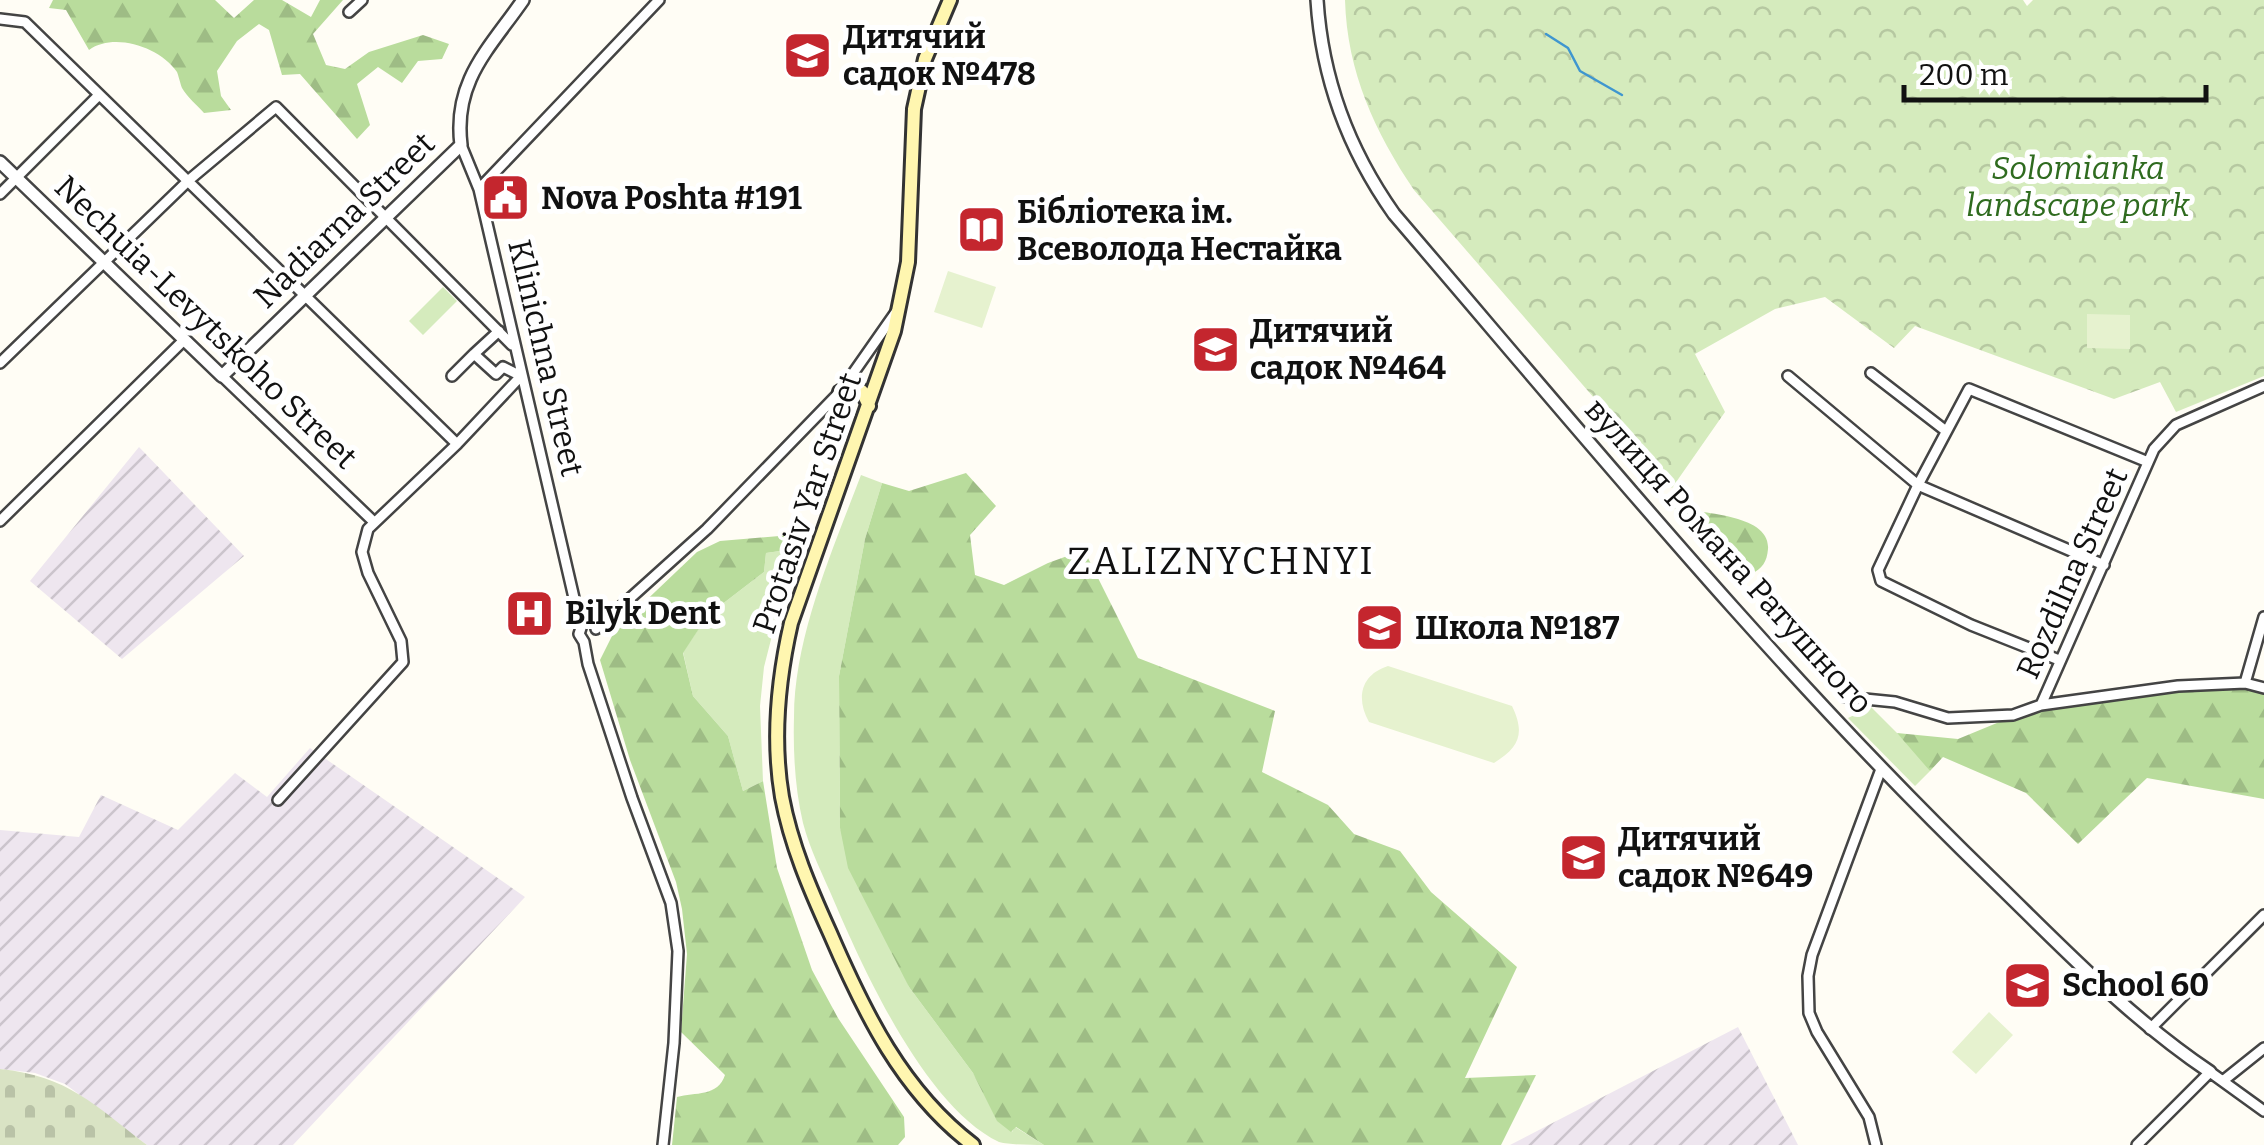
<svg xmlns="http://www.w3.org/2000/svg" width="2264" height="1145" font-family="Bitter,serif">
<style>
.industrial{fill:url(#industrial-furrows)}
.grass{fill:#d5ebbd}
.forest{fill:url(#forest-firs)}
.cemetery{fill:url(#cemetery-stones)}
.park{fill:url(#park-crowns)}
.pitch{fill:#e6f2cf}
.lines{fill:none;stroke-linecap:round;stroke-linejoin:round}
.stream{stroke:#3f96cf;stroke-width:2.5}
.minor-casing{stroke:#444;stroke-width:14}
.tertiary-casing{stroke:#444;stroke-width:16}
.secondary-casing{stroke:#333;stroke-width:18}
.minor{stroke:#fff;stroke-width:9}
.tertiary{stroke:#fff;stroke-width:11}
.secondary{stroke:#fff6b0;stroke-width:12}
.labels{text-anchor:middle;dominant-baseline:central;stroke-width:10;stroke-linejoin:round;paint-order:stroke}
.poi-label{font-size:32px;font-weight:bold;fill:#111;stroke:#fff;text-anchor:start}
.park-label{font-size:32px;font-style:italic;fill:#2f6b1f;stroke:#fff}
.street-label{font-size:32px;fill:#111;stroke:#fff}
.quarter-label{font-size:38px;letter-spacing:2.5px;fill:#111;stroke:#fff}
</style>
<defs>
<pattern id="industrial-furrows" width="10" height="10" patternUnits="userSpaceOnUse" patternTransform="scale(2.5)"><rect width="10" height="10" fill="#eee6ef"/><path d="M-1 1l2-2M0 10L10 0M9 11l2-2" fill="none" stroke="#cbc4cc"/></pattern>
<pattern id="forest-firs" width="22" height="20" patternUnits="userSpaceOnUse" patternTransform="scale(2.5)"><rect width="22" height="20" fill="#b9dc9c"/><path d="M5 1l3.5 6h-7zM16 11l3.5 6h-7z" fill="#9ebc85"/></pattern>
<pattern id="cemetery-stones" width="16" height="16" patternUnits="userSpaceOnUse" patternTransform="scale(2.5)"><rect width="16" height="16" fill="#d9e3c4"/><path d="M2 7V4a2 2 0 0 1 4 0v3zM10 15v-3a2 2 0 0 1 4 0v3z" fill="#b9c2a7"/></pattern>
<pattern id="park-crowns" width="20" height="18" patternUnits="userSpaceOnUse" patternTransform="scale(2.5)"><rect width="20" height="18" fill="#d5ebbd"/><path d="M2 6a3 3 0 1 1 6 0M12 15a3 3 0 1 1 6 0" fill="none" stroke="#b6c8a1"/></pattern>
</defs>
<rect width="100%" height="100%" fill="#fffdf5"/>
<path class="industrial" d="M139 447 244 556 122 659 30 581Z
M310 748 525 897 293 1145H147L65 1084 35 1073 0 1069V830L79 837 101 795 178 830 235 773 267 797Z
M1738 1027 1798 1145H1510Z"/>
<path class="grass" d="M443 287 457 301 423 335 409 321Z
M861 475 882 483 865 539 839 676 840 828 909 987 973 1073 1012 1132 1015 1127 1044 1145C1030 1145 1011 1145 999 1142 926 1107 865 973 834 901 823 875 810 850 803 823 795 789 793 752 794 717 794 637 833 549 861 475Z
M794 549 764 667 760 706 763 781 743 791 728 736 693 696 683 652 708 615 764 572 766 553Z
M1871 707 1921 757 1930 771 1915 786 1848 718Z"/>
<path class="forest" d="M53 0H215L234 18 254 0H282L311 17 320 0H343L313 34 326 65 345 69 369 52 423 35 449 44 442 59 418 61 402 83 378 67 357 84 370 125 357 139 300 74 282 75 269 30 259 24 237 41 217 71 221 96 231 110 204 113C197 105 187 97 182 88 181 86 178 74 177 72 160 47 114 32 89 50L66 10 49 8Z
M966 473 996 506 970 535 975 575 1004 585 1048 563 1084 550 1138 658 1275 711 1262 772 1328 805 1354 834 1400 851 1431 892 1517 967 1465 1078 1536 1075 1501 1145H1044L1016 1127 1011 1132 997 1121 973 1073 909 987 848 868 840 828 839 676 865 539 882 483 909 491Z
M1674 508C1700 513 1771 514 1768 549 1767 562 1762 569 1751 574L1722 572Z
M791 535 794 549 766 553 764 572 708 615 683 653 693 696 728 736 743 791 763 781 777 868 812 970 838 1018 904 1117 905 1137 898 1145H672L677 1097C695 1092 718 1097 725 1075L681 1032 687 954 682 909 676 882 630 760 600 660 615 630 697 552 720 541Z
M2178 686 2264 688V799L2147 778 2078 844 2026 793 1943 757 1930 771 1897 733 1958 739 2041 705Z"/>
<path class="cemetery" d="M0 1069C69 1076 94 1105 147 1145H0Z"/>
<path class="park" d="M1345 0H2023L2027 6 2033 0H2264V376L2176 412 2160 382 2114 399 1915 326 1894 348 1825 297 1775 309 1695 354 1725 412 1672 488 1414 190C1375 132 1347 72 1345 0Z"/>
<path class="pitch" d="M948 271 996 287 982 328 934 312Z
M2087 314 2130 315V349L2087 348Z
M1388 666 1512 706C1525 733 1520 747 1494 763L1369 722C1356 699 1360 675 1388 666Z
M1989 1012 2013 1035 1976 1074 1952 1052Z"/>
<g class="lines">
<path class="stream" d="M1546 34 1568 48 1580 71 1622 95"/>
<defs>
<path id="minor" d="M349 12 362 0
M0 19 25 22 457 444
M461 145 479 189 581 628 579 634 584 642 588 664 632 798 671 903 678 951 674 1043 663 1145
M479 189 659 0
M0 194 98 96
M474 354 499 331
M0 363 189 180 276 107 512 345
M1871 373 1946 431
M222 376 374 522
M1788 376 1918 485 2104 565
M0 521 183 341
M596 629 707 529 840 392 896 312
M2059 660 1971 625 1881 581 1878 570 1918 485 1969 389 2148 462
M2245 683 2264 617
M1845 697 1895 702 1948 718 2013 715 2041 705 2178 686 2245 683 2264 688
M2041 705 2154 449 2176 425 2264 386
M278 800 403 662 401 641 368 573 362 552 368 529 457 444 521 376 503 367 496 374 474 354 452 376
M2150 1029 2264 915
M2224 1080 2264 1048
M1876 1145 1869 1117 1817 1032 1809 1013 1808 976 1812 955 1881 769
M2137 1145 2210 1072 2264 1111"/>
<path id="tertiary" d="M1317 0C1322 80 1348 149 1394 214 1587 439 1776 670 1990 877 2061 946 2128 1017 2210 1072
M0 162 222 376 461 145C453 81 489 49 523 0"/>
<path id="secondary" d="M950 0 925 59 914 109 908 262 894 331 791 623C778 680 772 738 782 797 791 845 810 889 830 933 864 1012 902 1091 973 1145
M840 392 849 388 862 391 869 406"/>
</defs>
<use href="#minor" class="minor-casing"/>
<use href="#tertiary" class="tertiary-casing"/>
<use href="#secondary" class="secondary-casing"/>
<use href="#minor" class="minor"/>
<use href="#tertiary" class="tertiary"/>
<use href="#secondary" class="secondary"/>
</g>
<defs>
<symbol id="school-square" viewBox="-11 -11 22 22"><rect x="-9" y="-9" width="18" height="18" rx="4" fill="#c4262e" stroke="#fff"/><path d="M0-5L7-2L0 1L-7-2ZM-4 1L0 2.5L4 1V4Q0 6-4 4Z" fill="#fff"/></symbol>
<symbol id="civic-square" viewBox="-11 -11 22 22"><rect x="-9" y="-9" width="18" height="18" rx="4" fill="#c4262e" stroke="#fff"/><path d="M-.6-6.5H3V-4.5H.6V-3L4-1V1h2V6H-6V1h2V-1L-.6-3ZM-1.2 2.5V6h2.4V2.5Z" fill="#fff"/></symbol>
<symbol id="library-square" viewBox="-11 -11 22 22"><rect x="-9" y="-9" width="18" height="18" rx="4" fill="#c4262e" stroke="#fff"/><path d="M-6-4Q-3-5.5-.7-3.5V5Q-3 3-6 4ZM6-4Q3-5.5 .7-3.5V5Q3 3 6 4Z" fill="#fff"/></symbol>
<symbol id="hospital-square" viewBox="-11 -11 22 22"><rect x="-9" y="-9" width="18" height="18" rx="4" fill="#c4262e" stroke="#fff"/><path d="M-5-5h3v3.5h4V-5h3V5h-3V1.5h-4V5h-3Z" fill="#fff"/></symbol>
</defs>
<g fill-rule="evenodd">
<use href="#school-square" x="780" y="28" width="55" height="55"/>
<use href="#civic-square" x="478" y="170" width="55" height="55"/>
<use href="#library-square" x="954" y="202" width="55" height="55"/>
<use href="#school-square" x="1188" y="322" width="55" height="55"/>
<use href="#hospital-square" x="502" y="586" width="55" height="55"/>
<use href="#school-square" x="1352" y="600" width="55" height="55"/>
<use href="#school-square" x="1556" y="830" width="55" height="55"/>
<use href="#school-square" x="2000" y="958" width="55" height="55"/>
</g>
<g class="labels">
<g class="poi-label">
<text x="843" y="37">Дитячий<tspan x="843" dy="37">садок №478</tspan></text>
<text x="541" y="198">Nova Poshta #191</text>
<text x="1017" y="212">Бібліотека ім.<tspan x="1017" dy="37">Всеволода Нестайка</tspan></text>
<text x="1250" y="331">Дитячий<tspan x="1250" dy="37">садок №464</tspan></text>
<text x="565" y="613">Bilyk Dent</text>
<text x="1415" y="628">Школа №187</text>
<text x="1618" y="839">Дитячий<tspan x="1618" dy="37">садок №649</tspan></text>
<text x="2062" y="985">School 60</text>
</g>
<g class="park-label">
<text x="2078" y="168">Solomianka<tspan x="2078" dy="37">landscape park</tspan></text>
</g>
<g class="street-label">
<text transform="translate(344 220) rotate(-44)">Nadiarna Street</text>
<text transform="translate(206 322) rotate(44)">Nechuia-Levytskoho Street</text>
<text transform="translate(546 358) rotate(77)">Klinichna Street</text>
<text transform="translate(807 503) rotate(-71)">Protasiv Yar Street</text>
<text transform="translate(1729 556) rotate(48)">вулиця Романа Ратушного</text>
<text transform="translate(2072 573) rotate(-66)">Rozdilna Street</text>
</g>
<g class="quarter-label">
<text x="1221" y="561">ZALIZNYCHNYI</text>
</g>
</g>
<path d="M1904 85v15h302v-15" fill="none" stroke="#111111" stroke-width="5"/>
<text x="1919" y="85" font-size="30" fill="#111111" stroke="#ffffff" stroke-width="8" paint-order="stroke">200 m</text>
</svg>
